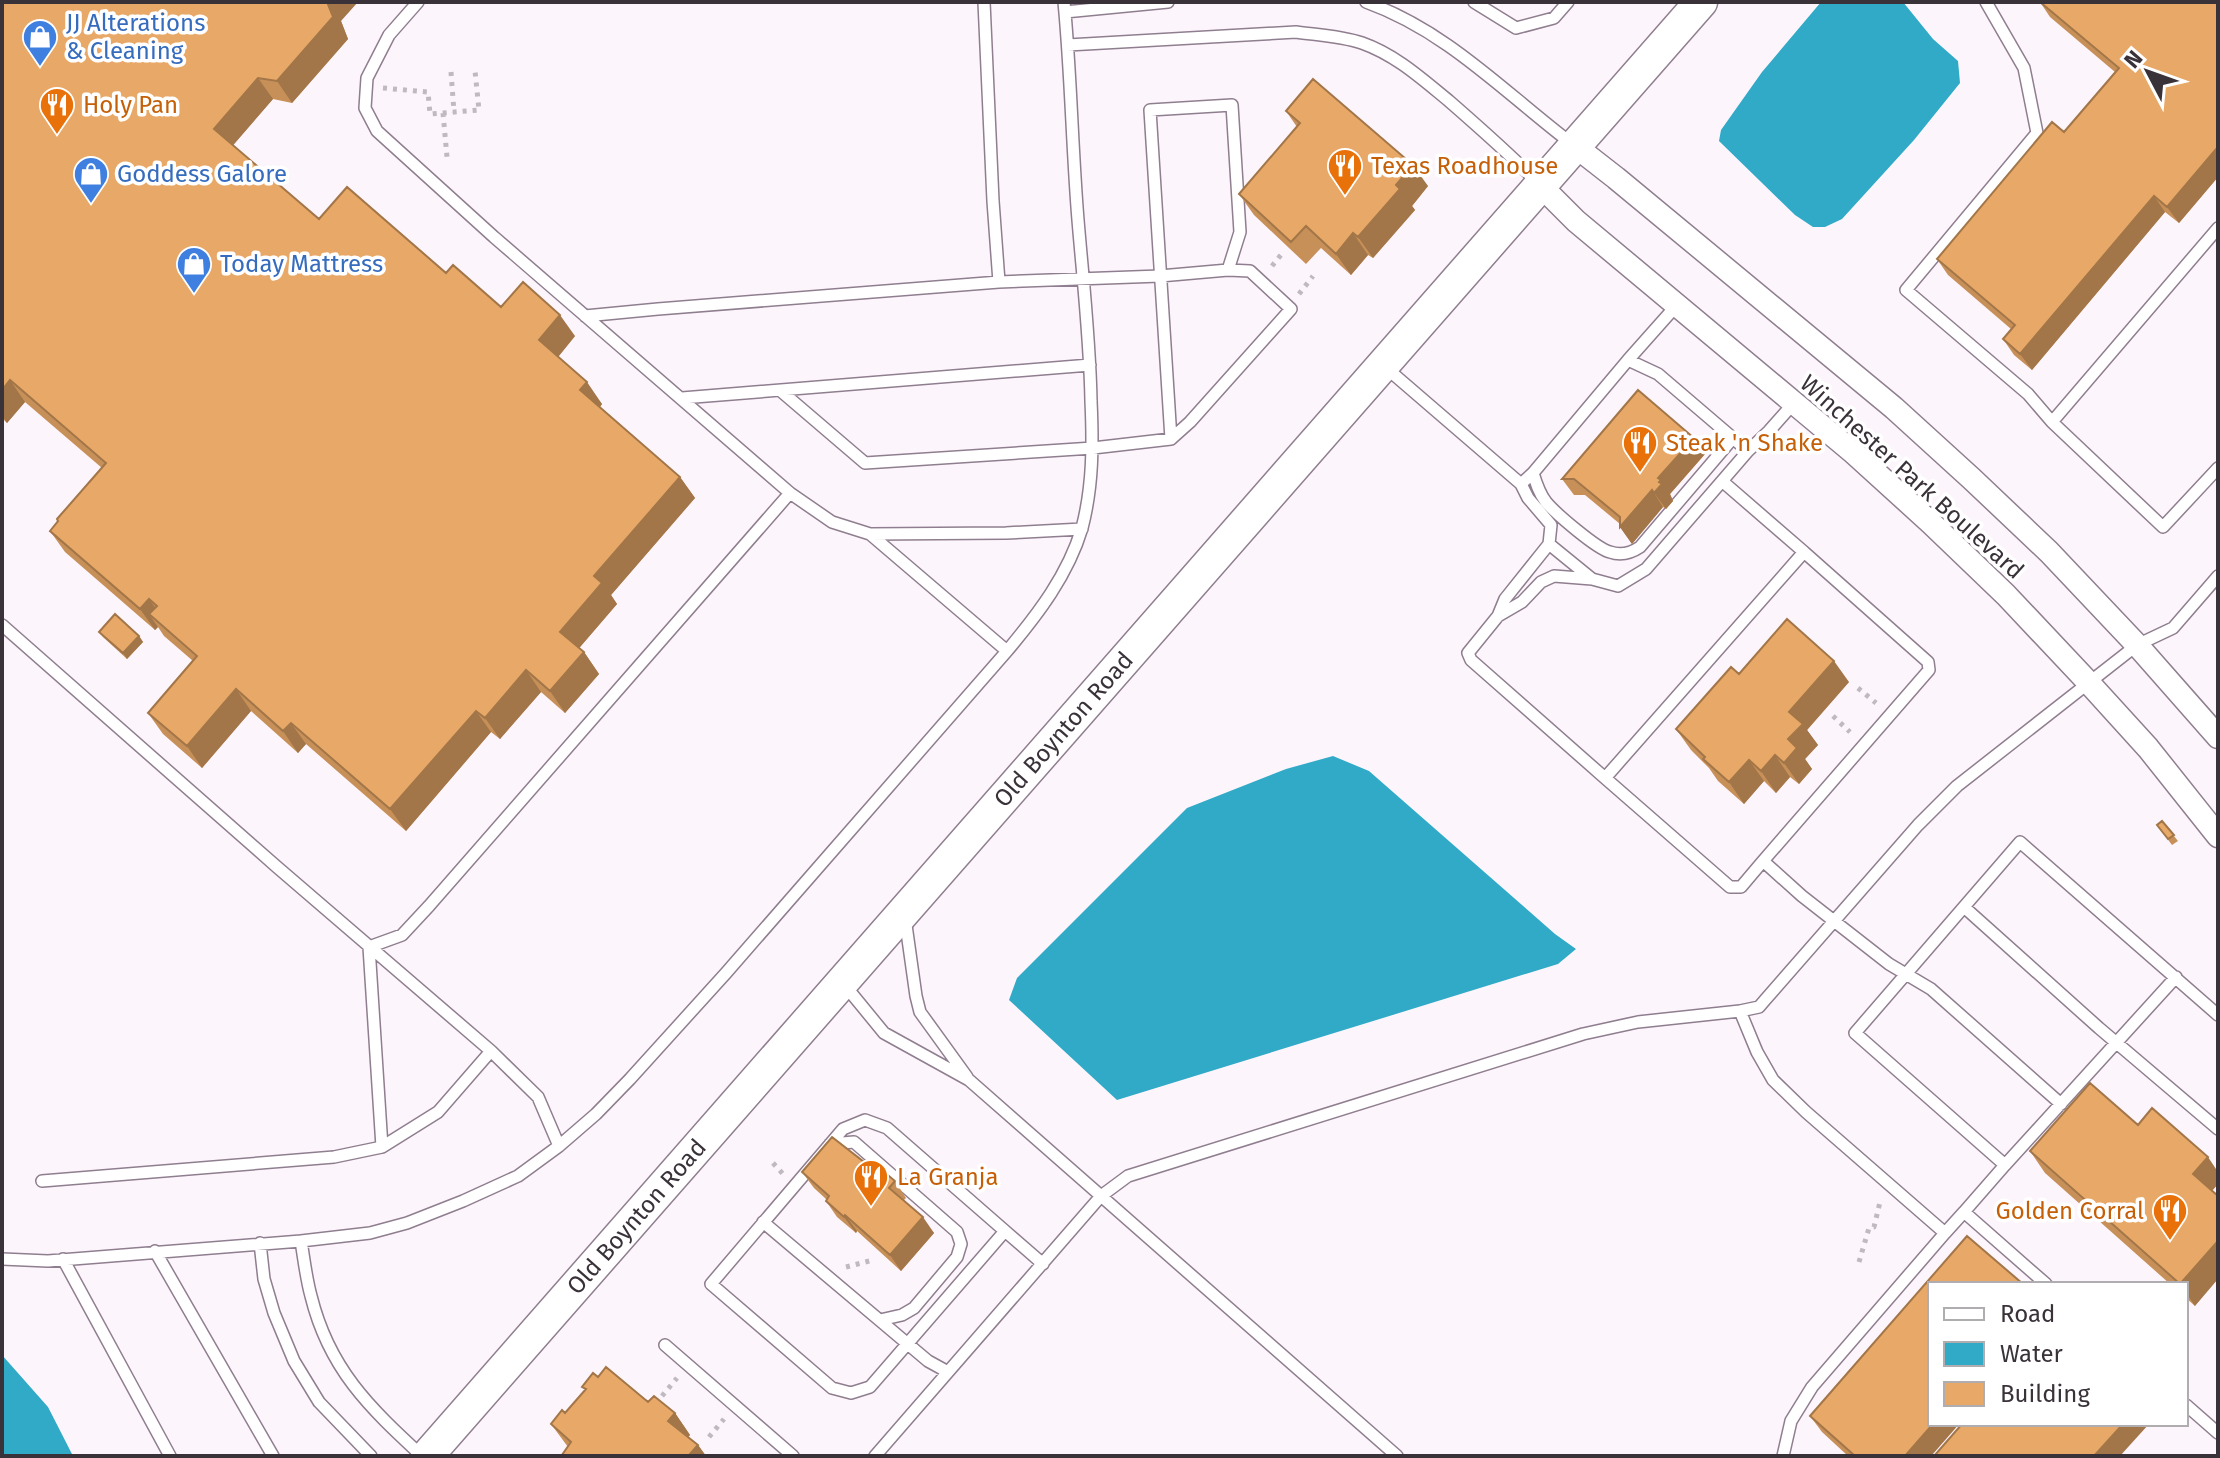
<svg xmlns="http://www.w3.org/2000/svg" width="2220" height="1458" font-family="'Fira Sans',sans-serif">
<style>
.water{fill:#30aac7}
.lines{fill:none;stroke-linecap:round;stroke-linejoin:round}
.lane-casing{stroke:#8f7e8f;stroke-width:14}
.street-casing{stroke:#8f7e8f;stroke-width:25}
.secondary-casing{stroke:#8f7e8f;stroke-width:35}
.path{stroke:#c1b9c0;stroke-width:5;stroke-dasharray:4 6;stroke-linecap:butt}
.lane{stroke:#fff;stroke-width:11}
.street{stroke:#fff;stroke-width:22}
.secondary{stroke:#fff;stroke-width:32}
.wall{fill:#c89059}
.shaded-wall{fill:#a27648}
.building{fill:#e8a867;stroke:#a27648;stroke-width:2}
.labels{text-anchor:middle;dominant-baseline:central;stroke-width:7;stroke-linejoin:round;paint-order:stroke}
.shop-label{font-size:24px;fill:#366cbe;stroke:#fff;text-anchor:start}
.food-label{font-size:24px;fill:#c56008;stroke:#fff;text-anchor:start}
.street-label{font-size:24px;fill:#393239;stroke:#fff}
</style>
<rect width="100%" height="100%" fill="#fdf5fc"/>
<path class="water" d="M1821 2H1903L1933 39 1958 61 1960 83 1914 140 1842 219 1825 227H1813L1795 215 1719 141 1721 130 1762 72Z
M1333 756 1369 771 1555 934 1576 949 1558 964 1117 1100 1009 1000 1017 978 1187 808 1286 769Z
M2 1355 48 1407 73 1456H2Z"/>
<g class="lines">
<defs>
<path id="lane" d="M418 2 389 35 367 78 365 108 377 131 494 237 790 493 429 906 402 935 369 947 382 1147 438 1112 491 1051
M1366 2C1447 31 1504 92 1571 143
M1474 2 1516 28 1554 18 1568 2
M1986 2 2024 68 2037 133 1906 290 2028 394 2052 422
M1065 12 1168 2
M1068 45 1296 32C1318 35 1341 36 1362 43 1396 55 1422 79 1449 101 1480 128 1511 155 1539 184
M2218 228 2052 422 2163 527 2218 468
M585 316 658 309 999 282 993 201 984 2
M1628 360 1676 306
M1384 366 1521 484 1528 498 1551 525 1549 544 1505 599 1498 616
M782 392 865 463 1093 448 1171 439 1190 422 1291 309 1250 271 1228 270 1160 276 999 282
M682 398 1090 365
M1171 439 1150 110 1232 105 1240 232 1228 270
M1533 473C1536 483 1539 493 1546 502 1555 513 1597 549 1610 552 1621 556 1631 553 1640 547L1733 438
M1722 481 1804 552
M1521 484 1533 473 1628 360 1658 374 1748 451
M790 493 832 522 870 534 1006 533 1082 529
M870 534 1007 651
M1549 544 1592 579 1618 586 1646 569 1748 451 1769 431 1793 404
M1592 579 1554 576 1541 582 1522 602 1498 616 1468 653 1471 660 1605 778 1804 552 1928 662 1929 670 1763 861 1802 896 1889 964 1931 989 2061 1104
M2 625 277 867 491 1051 538 1097 559 1146
M1605 778 1730 887H1741L1763 861
M1964 907 2099 1028 2218 1129
M905 918 916 996 920 1012 967 1077
M843 983 884 1033 969 1080 1397 1456
M1740 1011 1759 1007 1765 1000 1918 825 1957 786 2137 645 2173 628 2218 576
M865 1120 887 1128 1005 1231 870 1387 851 1393 832 1388 711 1284 843 1129Z
M830 1144 854 1142 957 1232 961 1244 957 1257 914 1308 902 1315 880 1320
M2005 1165 2176 977
M42 1181 334 1157 382 1147
M1964 1212 2005 1165 1855 1033 2020 842 2218 1015
M763 1222 928 1361 948 1372
M1005 1231 1043 1264
M1945 1233 1964 1212 2046 1284
M301 1241C304 1259 306 1278 311 1296 329 1369 369 1407 422 1456
M260 1243 264 1279 274 1313 294 1361 319 1402 371 1456
M155 1251 273 1456
M2 1259 48 1261 301 1241 370 1233 407 1223 463 1201 518 1176 559 1146 596 1114 630 1079 726 973 1007 651C1038 614 1068 575 1082 528 1093 486 1093 444 1091 401 1090 341 1083 280 1078 220 1072 147 1071 74 1064 2
M63 1259 170 1456
M665 1345 793 1456
M2186 1405 2218 1433
M875 1456 1101 1196 1128 1176 1583 1034 1638 1022 1740 1011 1757 1052 1773 1080 1806 1112 1945 1233 1812 1387 1791 1421 1783 1456"/>
<path id="street" d="M1575 146 1616 178 1894 408 1972 479 2049 552 2137 645 2218 737
M1541 186 1576 221 1854 453 1931 523 2006 595 2088 682 2148 748 2218 836"/>
<g id="secondary">
<path id="s1" d="M427 1456 1701 2"/>
</g>
</defs>
<use href="#lane" class="lane-casing"/>
<use href="#street" class="street-casing"/>
<use href="#secondary" class="secondary-casing"/>
<path class="path" d="M451 72 454 112
M383 88 428 92 430 114 479 110 475 71
M443 113 447 157
M1272 266 1284 251
M1299 294 1313 276
M1858 688 1876 703
M1833 716 1850 732
M773 1163 783 1174
M1859 1262 1869 1228 1874 1227 1880 1202
M846 1267 873 1260
M662 1396 677 1378
M709 1437 724 1419"/>
<use href="#lane" class="lane"/>
<use href="#street" class="street"/>
<use href="#secondary" class="secondary"/>
</g>
<path class="wall" d="M2 2 341 21 348 39 292 103 273 99 233 145 319 219 446 273 501 307 575 336 558 357 602 404 600 407 680 477 695 498 611 595 617 604 579 648 584 652 599 674 565 713 541 692 500 739 491 732 406 831 306 744 298 753 251 711 202 768 163 734 148 713 193 661 164 636 158 627 155 630 65 552 50 531 102 468 25 402 7 423 2 418Z
M2040 2H2218V177L2179 223 2165 212 2032 370 2014 355 2003 339 2011 329 1948 275 1937 259 2064 132 2115 72 2050 17Z
M1286 111 1428 186 1412 206 1415 210 1373 258 1368 255 1351 275 1321 248 1306 264 1254 215 1239 194 1297 127Z
M1694 438 1705 454 1670 494 1673 501 1666 509 1663 507 1632 544 1620 527V524L1585 495H1574L1562 479Z
M99 632 139 636 143 642 127 659 103 637Z
M1739 674 1849 682 1807 730 1818 745 1805 759 1812 769 1799 784 1790 777 1776 793 1764 781 1744 804 1718 781 1709 768 1691 750 1676 729Z
M2162 821 2178 841 2172 845 2157 825Z
M2138 1125 2218 1172V1184L2212 1191 2195 1306 2186 1298V1284H2170L2045 1173 2030 1151Z
M868 1165 895 1181 906 1198 904 1200 934 1233 901 1271 857 1231 856 1233 837 1217 826 1201V1199L814 1188 802 1172Z
M598 1377 675 1413 690 1435 688 1437 698 1445 706 1456H563L568 1447 551 1424 565 1413 585 1390 582 1387Z
M1810 1416 1930 1424H1959L1931 1456H1848L1822 1432Z"/>
<path class="shaded-wall" d="M327 2H358L341 21 348 39 292 103 277 81Z
M258 78 273 99 229 150 214 129Z
M2217 148 2218 150V177L2179 223 2167 207Z
M1413 165 1428 186 1412 206 1415 210 1373 258 1358 237 1396 185Z
M2154 196 2165 212 2032 370 2020 354Z
M1353 233 1368 255 1351 275 1336 254Z
M560 315 575 336 554 362 539 340Z
M10 380 25 402 7 423 2 415V390Z
M587 382 602 404 596 412 580 390Z
M1694 438 1705 454 1670 494 1673 501 1666 509 1654 493 1658 478Z
M680 477 695 498 611 595 617 604 575 653 560 632 594 576Z
M1652 490 1663 507 1632 544 1620 527Z
M149 599 164 620 149 614 158 627 155 630 140 609Z
M139 636 143 642 127 659 123 653Z
M584 652 599 674 565 713 550 691Z
M1834 661 1849 682 1807 730 1818 745 1805 759 1812 769 1799 784 1784 763 1788 739 1789 712Z
M526 670 541 692 500 739 485 718Z
M236 689 251 711 202 768 187 746Z
M476 711 491 732 406 831 390 809Z
M291 723 306 744 298 753 283 731Z
M1775 755 1790 777 1776 793 1761 771Z
M1749 760 1764 781 1744 804 1729 782Z
M2208 1157 2218 1172V1184L2208 1195 2193 1174Z
M845 1215 857 1231 856 1233 844 1217Z
M923 1217 934 1233 901 1271 890 1255Z
M2218 1241V1279L2195 1306 2186 1293V1284H2180Z
M675 1413 690 1435 683 1442 668 1421Z
M1933 1424H1959L1931 1456H1905Z
M2123 1424H2149L2120 1456H2094Z
M698 1445 706 1456H691L690 1454Z"/>
<path class="building" d="M2 2H327L333 17 277 81 258 78 214 129 319 219 347 187 446 273 453 265 501 307 523 282 560 315 539 340 587 382 580 390 680 477 594 576 602 583 560 632 584 652 550 691 526 670 485 718 476 711 390 809 291 723 283 731 236 689 187 746 148 713 197 656 149 614 157 606 149 599 140 609 50 531 58 521 57 519 106 463 10 380 2 390Z
M2040 2H2218V149L2217 148 2167 207 2154 196 2020 354 2003 339 2015 325 1937 259 2052 122 2064 132 2119 68Z
M1313 79 1413 165 1396 185 1400 189 1358 237 1353 233 1336 254 1306 226 1291 242 1239 194 1300 123 1286 111Z
M1638 390 1694 438 1658 478 1661 480 1659 482 1662 484 1654 493 1652 490 1620 527V517L1574 479H1562Z
M115 614 139 636 123 653 99 632Z
M1787 619 1834 661 1789 712 1803 724 1788 739 1797 748 1784 763 1775 755 1761 771 1749 760 1729 782 1703 759 1705 757 1676 729 1731 667 1739 674Z
M2162 821 2174 835 2168 839 2157 825Z
M2090 1083 2138 1125 2152 1108 2208 1157 2193 1174 2218 1196V1241L2180 1284 2030 1151Z
M832 1137 868 1165 871 1161 895 1181 889 1188 923 1217 890 1255 845 1215 844 1217 826 1201 829 1196 802 1172Z
M1967 1236 2023 1284H1930V1424H1933L1905 1456H1855L1810 1416Z
M606 1367 648 1402 654 1396 675 1413 668 1421 698 1445 690 1454 691 1456H563L562 1455 571 1442 551 1424 562 1410 565 1413 586 1389 582 1387 593 1373 598 1377Z
M1962 1424H2123L2094 1456H1934Z"/>
<defs>
<symbol id="shop-pin" viewBox="-11 -11 22 30"><path d="M0 17L-7.5 6A9.5 9.5 0 1 1 7.5 6Z" fill="#3f7fe0" stroke="#fff"/><path d="M-5-2.5h2.3a2.7 3.5 0 0 1 5.4 0H5L5.5 6h-11ZM-1.5-2.5h3a1.5 2.3 0 0 0-3 0Z" fill="#fff"/></symbol>
<symbol id="restaurant-pin" viewBox="-11 -11 22 30"><path d="M0 17L-7.5 6A9.5 9.5 0 1 1 7.5 6Z" fill="#e8710a" stroke="#fff"/><path d="M-5-6h1v4h1v-4h1v4h1v-4h1v5L-1.5 .5V6h-2V.5L-5-1ZM5-6V6H3V1.5H1.5Q1.5-4 5-6Z" fill="#fff"/></symbol>
</defs>
<g fill-rule="evenodd">
<use href="#shop-pin" x="20" y="17" width="40" height="54"/>
<use href="#restaurant-pin" x="37" y="85" width="40" height="54"/>
<use href="#restaurant-pin" x="1325" y="146" width="40" height="54"/>
<use href="#shop-pin" x="71" y="154" width="40" height="54"/>
<use href="#shop-pin" x="174" y="244" width="40" height="54"/>
<use href="#restaurant-pin" x="1620" y="423" width="40" height="54"/>
<use href="#restaurant-pin" x="851" y="1157" width="40" height="54"/>
<use href="#restaurant-pin" x="2150" y="1191" width="40" height="54"/>
</g>
<g class="labels">
<g class="shop-label">
<text x="66" y="23">JJ Alterations<tspan x="66" dy="28">&amp; Cleaning</tspan></text>
<text x="117" y="174">Goddess Galore</text>
<text x="220" y="264">Today Mattress</text>
</g>
<g class="food-label">
<text x="83" y="105">Holy Pan</text>
<text x="1371" y="166">Texas Roadhouse</text>
<text x="1666" y="443">Steak 'n Shake</text>
<text x="897" y="1177">La Granja</text>
<text x="2144" y="1211" text-anchor="end">Golden Corral</text>
</g>
<g class="street-label">
<text transform="translate(1912 477) rotate(42)">Winchester Park Boulevard</text>
<text stroke="none"><textPath href="#s1" startOffset="966">Old Boynton Road</textPath></text>
<text stroke="none"><textPath href="#s1" startOffset="318">Old Boynton Road</textPath></text>
</g>
</g>
<rect width="2220" height="1458" fill="none" stroke="#393239" stroke-width="8"/>
<rect x="1928" y="1282" width="260" height="144" fill="#ffffff" stroke="#b0adb0" stroke-width="2"/>
<rect x="1944" y="1308" width="40" height="12" fill="#ffffff" stroke="#b0adb0" stroke-width="2"/>
<text x="2000" y="1322" font-size="24" fill="#393239">Road</text>
<rect x="1944" y="1342" width="40" height="24" fill="#30aac7" stroke="#b0adb0" stroke-width="2"/>
<text x="2000" y="1362" font-size="24" fill="#393239">Water</text>
<rect x="1944" y="1382" width="40" height="24" fill="#e8a867" stroke="#b0adb0" stroke-width="2"/>
<text x="2000" y="1402" font-size="24" fill="#393239">Building</text>
<g transform="translate(2148 72) rotate(311)" stroke="#ffffff" stroke-width="6" paint-order="stroke">
<path d="M0-6L14 30L0 20L-14 30Z" fill="#393239"/>
<text y="-12" font-size="22" font-weight="bold" text-anchor="middle" fill="#393239">N</text>
</g>
</svg>
